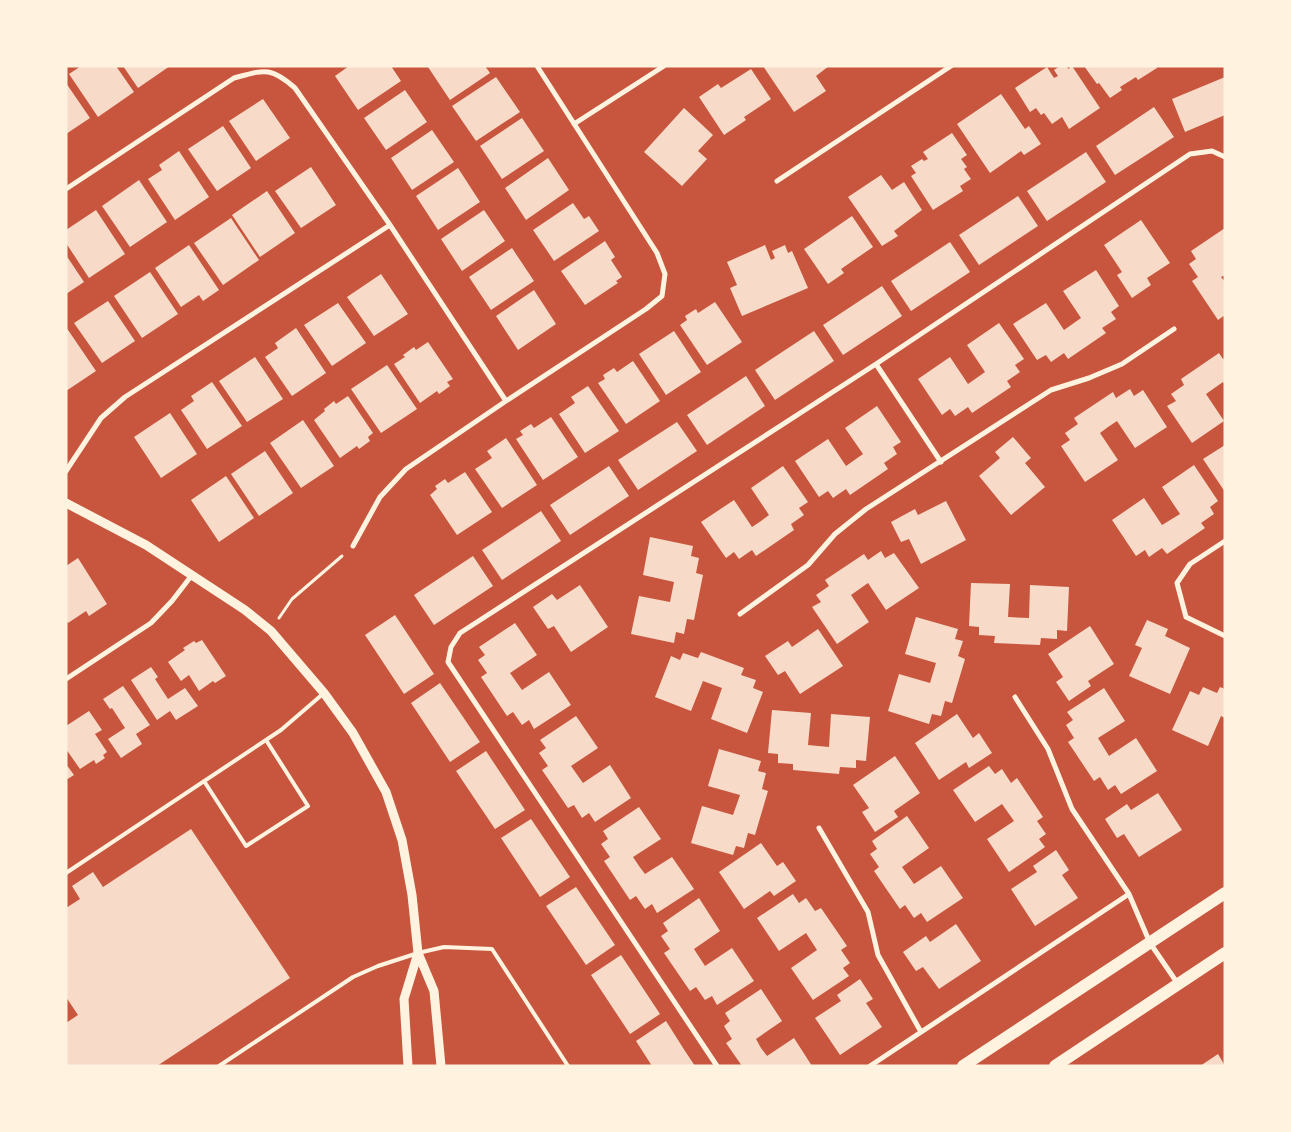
<svg xmlns="http://www.w3.org/2000/svg" width="1291" height="1132" font-family="Bitter,serif">
<style>
.building{fill:#f7dbc8}
.lines{fill:none;stroke-linecap:round;stroke-linejoin:round}
.path{stroke:#fff3e0;stroke-width:3}
.service{stroke:#fff3e0;stroke-width:4}
.minor{stroke:#fff3e0;stroke-width:5}
.tertiary{stroke:#fff3e0;stroke-width:9}
.primary{stroke:#fff3e0;stroke-width:12}
</style>
<rect width="100%" height="100%" fill="#c8553d"/>
<path class="building" d="M81 66H116L134 92 98 117 69 74Z
M123 66H170L138 88Z
M349 66H391L401 81 358 110 335 76Z
M429 66H485L490 73 450 100 428 67Z
M763 66H829L816 76 826 91 794 112Z
M1060 66H1067L1068 69 1072 66 1100 108 1069 129 1062 117 1052 124 1044 113 1041 115 1036 108 1030 112 1015 88 1047 67 1054 78 1058 76 1054 70Z
M1084 66H1156L1157 68 1138 80 1136 77 1120 87 1122 90 1110 98 1099 83 1097 84Z
M751 69 771 99 744 117 746 120 724 135 699 97 718 84 721 88Z
M496 77 520 112 476 141 452 106Z
M1225 77V115L1185 132 1172 99Z
M66 83 90 118 66 134Z
M405 90 427 122 386 150 364 118Z
M1001 94 1025 129 1029 126 1041 144 1024 155 1021 151 990 173 957 124Z
M263 99 290 138 256 161 229 121Z
M1154 107 1174 137 1115 175 1096 146Z
M684 108 713 135 698 151 707 159 682 186 644 152Z
M522 118 544 151 502 179 480 146Z
M223 126 251 168 217 191 188 149Z
M432 130 454 162 412 190 391 158Z
M952 133 967 155 961 159 967 167 964 169 971 179 960 186 963 191 933 210 911 176 916 173 911 166 922 159 924 161 928 159 923 152Z
M179 151 209 197 175 220 148 179 162 170 159 165Z
M1086 152 1106 182 1047 221 1027 191Z
M548 158 569 190 526 220 505 188Z
M311 167 336 205 301 228 275 191Z
M458 168 480 202 438 230 416 196Z
M881 175 892 190 904 182 922 210 894 231 898 236 882 246 848 197Z
M139 180 167 222 130 247 102 206Z
M267 191 295 233 260 257 232 215Z
M1018 196 1038 226 979 265 959 235Z
M573 203 584 219 589 216 599 231 554 261 533 230Z
M96 210 125 254 89 278 66 243V230Z
M484 210 505 241 462 271 441 239Z
M852 216 873 247 841 269 844 273 828 284 804 249Z
M231 218 259 260 223 285 194 243Z
M1141 220 1170 263 1147 278 1151 285 1132 298 1117 275 1122 272 1104 245Z
M1225 228V275L1221 277 1225 282V315L1218 320 1192 281 1198 277 1189 264 1196 259 1191 251Z
M605 241 615 257 611 260 622 277 616 281 618 283 585 305 561 271Z
M950 242 970 272 911 311 891 281Z
M189 245 219 290 203 301 199 295 181 307 155 268Z
M765 245 771 260 775 258 772 251 785 245 788 253 792 251 808 288 742 316 730 288 737 285 727 262Z
M512 248 534 281 491 310 469 277Z
M66 255 84 282 66 294Z
M1096 270 1119 306 1111 312 1116 319 1102 328 1106 333 1068 359 1064 353 1051 362 1046 355 1037 360 1013 324 1046 303 1064 330 1081 318 1063 291Z
M150 272 178 314 142 338 114 296Z
M381 274 408 314 374 336 347 297Z
M882 286 902 316 843 355 823 325Z
M534 290 556 324 518 350 496 316Z
M108 301 135 341 102 363 74 323Z
M715 302 742 342 707 365 680 325 687 320 685 316 696 309 698 313Z
M338 303 366 343 332 366 304 325Z
M999 323 1024 359 1015 365 1020 372 1007 381 1011 387 972 413 968 407 955 416 950 409 942 415 918 379 950 357 968 384 985 372 967 345Z
M66 327 96 371 66 391Z
M296 328 326 373 292 396 265 357 278 348 275 343Z
M674 331 701 372 666 395 639 354Z
M814 331 834 361 775 400 755 370Z
M428 342 453 379 447 382 450 386 439 394 437 391 420 403 394 364 405 357 403 355 414 347 416 350Z
M1219 353 1223 359 1225 358V385L1223 382 1206 394 1224 421 1192 443 1167 406 1176 401 1171 394 1184 385 1181 379Z
M255 357 283 399 247 422 219 381Z
M633 361 660 401 626 424 598 383 605 379 603 375 614 368 617 372Z
M387 365 417 409 381 433 351 389Z
M746 376 765 406 707 445 687 415Z
M212 382 242 426 207 449 181 410 194 401 191 396Z
M588 386 619 431 585 453 559 414 575 403 571 397Z
M1130 389 1134 396 1143 390 1167 427 1135 448 1117 421 1108 427 1100 433 1118 460 1085 482 1061 446 1070 440 1065 433 1078 424 1074 418 1113 392 1116 398Z
M348 396 373 433 368 437 370 441 359 449 357 446 340 458 314 420 325 411 324 409 334 401 336 404Z
M877 406 901 442 893 447 897 454 884 463 888 469 850 495 846 489 833 498 828 491 819 497 795 461 828 439 846 466 863 454 845 428Z
M170 413 197 454 161 478 134 437Z
M551 417 578 457 543 480 516 439 523 435 520 431 531 424 534 428Z
M303 420 334 466 301 488 270 443Z
M677 422 697 451 638 490 618 460Z
M1013 437 1031 458 1025 463 1045 487 1011 515 979 476 1000 458 995 452Z
M506 438 537 485 502 508 475 469 492 458 487 451Z
M1225 445V492L1203 459Z
M265 451 293 493 259 516 231 474Z
M1194 465 1218 501 1210 507 1214 514 1201 523 1205 528 1167 554 1162 548 1149 557 1145 550 1136 556 1112 520 1144 498 1162 525 1180 514 1162 487Z
M609 466 629 496 570 535 550 505Z
M783 466 808 502 799 508 804 515 791 524 794 530 756 556 752 550 739 559 734 552 726 558 701 522 734 500 752 527 761 521 769 515 751 488Z
M465 472 492 512 457 535 430 495 437 489 435 486 445 479 448 483Z
M226 476 254 518 219 542 191 500Z
M946 501 966 540 921 564 909 539 901 542 891 522 915 509 918 515Z
M541 511 561 541 502 580 482 550Z
M650 537 693 546 691 556 699 558 696 573 703 575 694 620 687 619 684 634 676 632 674 643 631 634 639 596 670 602 674 582 643 575Z
M881 551 885 558 894 553 919 588 886 610 868 583 851 595 869 622 837 644 812 607 821 602 816 595 829 586 825 580 864 554 868 560Z
M473 556 493 586 434 625 414 595Z
M78 558 107 604 89 616 86 611 68 623 66 620V566Z
M971 583 1010 584 1008 617 1029 618 1030 585 1069 587 1067 631 1057 630V639L1041 638 1040 645 994 643 995 636 979 635V627L969 626Z
M580 585 608 627 571 652 554 626 548 629 533 607 552 594 557 600Z
M395 615 434 674 404 694 365 635Z
M916 617 958 629 955 639 963 641 958 656 965 659 952 703 945 701 941 716 932 714 929 724 888 711 899 674 930 683 936 663 905 654Z
M1147 620 1168 629 1165 636 1190 648 1170 694 1129 676 1142 648 1135 645Z
M515 623 537 655 510 673 522 690 549 672 571 705 534 729 529 720 522 725 513 712 507 716 481 677 487 673 478 660 485 655 479 647Z
M1090 626 1114 664 1088 681 1091 686 1069 701 1056 682 1063 677 1048 654Z
M818 629 843 666 800 694 785 671 778 675 765 656 788 641 792 647Z
M202 640 226 676 215 683 213 681 199 691 189 675 181 681 168 662 185 650 183 648 194 641 196 643Z
M701 652 744 668 741 675 756 680 753 688 763 692 747 733 711 719 722 688 703 681 691 711 655 697 671 656 680 660 683 653 698 658Z
M151 667 158 677 155 679 168 699 185 688 198 706 176 720 170 711 157 720 131 680Z
M440 683 480 742 450 762 411 703Z
M123 686 150 725 136 734 142 744 121 758 108 739 125 728 112 708 110 709 103 699Z
M1203 687 1217 693 1220 687 1225 689V718L1221 716 1208 746 1172 730 1190 691 1199 695Z
M1104 688 1125 721 1098 738 1109 756 1136 738 1157 771 1121 794 1115 785 1108 790 1100 777 1094 781 1068 742 1074 738 1066 725 1073 720 1067 712Z
M772 710 811 713 808 745 829 747 831 714 870 717 866 761 856 760V768L840 767 839 774 793 770V764L778 763V754L768 753Z
M89 711 102 730 95 734 107 752 103 755 105 758 96 764 94 760 80 769 66 749V726Z
M957 714 973 738 979 733 992 753 969 768 966 762 939 780 915 743Z
M576 716 598 748 571 766 583 783 610 765 631 798 595 822 589 813 582 818 574 805 568 808 542 770 548 766 539 753 546 748 540 740Z
M719 749 761 761 758 771 766 773 762 789 768 791 755 835 748 833 744 848 736 846 733 855 691 843 702 806 733 815 740 795 708 786Z
M486 751 525 810 495 829 456 771Z
M895 756 920 793 894 811 898 817 875 832 862 812 869 808 853 785Z
M66 764 74 775 66 780Z
M989 766 995 774 1002 769 1011 783 1017 778 1043 817 1037 821 1046 834 1039 839 1045 847 1009 872 987 839 1014 821 1002 804 975 822 953 790Z
M1158 793 1182 830 1139 857 1124 834 1117 838 1105 819 1127 804 1131 810Z
M639 807 661 839 633 857 639 866 645 874 672 857 694 889 657 913 652 904 645 909 636 896 630 900 604 861 610 857 601 844 608 839 603 831Z
M907 816 929 848 902 867 914 884 941 866 963 898 927 922 921 913 914 918 905 905 900 909 874 871 879 867 870 854 877 849 872 841Z
M531 819 570 877 540 897 501 838Z
M191 829 290 978 157 1066H66V1023L78 1015 66 997V908L80 899 72 886 93 872 103 887Z
M761 843 777 866 783 862 796 881 774 896 770 891 744 909 719 872Z
M1056 850 1069 870 1062 875 1078 898 1035 926 1011 889 1037 872 1033 866Z
M576 887 615 945 586 965 546 906Z
M793 894 799 903 806 898 815 911 821 908 847 946 841 950 850 963 843 968 849 976 813 1000 791 968 817 950 806 933 779 951 757 918Z
M699 898 720 931 694 949 705 966 732 948 754 981 717 1005 712 996 705 1000 696 987 690 991 664 953 670 949 661 936 668 931 663 923Z
M956 924 981 961 939 989 923 967 916 971 903 952 926 936 930 942Z
M621 955 660 1014 630 1034 591 975Z
M860 979 873 999 866 1003 882 1027 840 1055 815 1018 841 1001 837 995Z
M761 989 782 1021 756 1039 761 1048 767 1056 794 1038 812 1066H742L726 1043 732 1039 724 1026 730 1021 725 1013Z
M666 1021 685 1051 695 1066H652L636 1041Z
M1218 1054 1225 1066H1200Z"/>
<g class="lines">
<path class="path" d="M279 618 292 599 342 556"/>
<path class="service" d="M204 781 246 846 308 806 266 740
M66 873 281 730 324 693
M219 1066 353 977 378 966 418 953 444 947 492 949 568 1066"/>
<path class="minor" d="M574 124 664 66
M777 181 951 66
M66 189 234 78C264 70 270 66 295 88L390 225 506 401
M876 364 941 462
M66 471 101 418 125 397 390 225
M1225 541 1190 564 1177 583 1186 617 1225 636
M353 546 380 497 406 469 506 401 646 309 662 296 665 274 657 253 537 66
M740 614 808 565 835 534 866 509 1051 390 1089 378 1122 364 1174 329
M66 679 151 623 172 601 192 575
M1015 697 1048 749 1072 809 1129 894 1150 943 1178 984
M819 828 868 912 878 955 921 1032
M717 1066 448 662 451 647 460 633 876 364 1190 154 1212 151 1225 157
M870 1066 1129 894"/>
<path class="tertiary" d="M66 503 146 545 245 610 271 631 324 693 353 733 386 792 402 840 412 895 418 953 434 991 441 1066
M408 1066 404 999 418 953"/>
<path class="primary" d="M963 1066 1225 893
M1055 1066 1225 953"/>
</g>
<rect width="1291" height="1132" fill="none" stroke="#fff3e0" stroke-width="135"/>
</svg>
